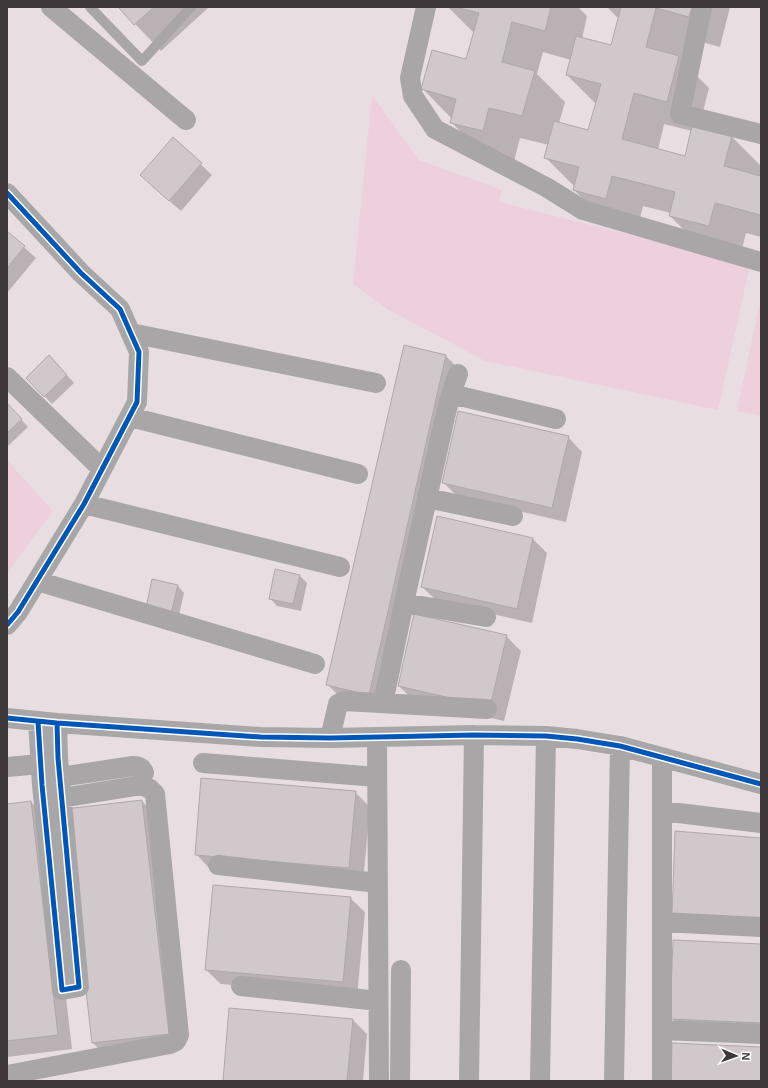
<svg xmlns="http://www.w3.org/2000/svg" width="768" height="1088" font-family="Arial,sans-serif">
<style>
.green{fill:#eecfdc}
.shadow{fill:#0003;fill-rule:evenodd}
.building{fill:#d0c8cb;stroke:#afa8aa}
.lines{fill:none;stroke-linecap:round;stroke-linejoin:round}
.service{stroke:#a9a6a7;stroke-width:10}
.minor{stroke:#a9a6a7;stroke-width:20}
.cycleway-casing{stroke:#fff;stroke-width:8}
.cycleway{stroke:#0057b8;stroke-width:5}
</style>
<rect width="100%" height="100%" fill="#e8dee2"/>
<path class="green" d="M372 95 419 160 502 190 499 202 750 265 718 410 485 361 387 309 353 284Z
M759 306 761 307V416L737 411Z
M7 460 53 511 7 573Z"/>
<path class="shadow" d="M119 7H209L161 51Z
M448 7H578L587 16 582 39 612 47 619 19 607 7H730L720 47 687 38 681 60 709 88 699 128 732 137 761 166V237L746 233 740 257 701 247 670 216 671 213 643 206 637 230 605 221 574 190 575 187 545 157 549 145 520 138 514 161 482 153 451 122 452 119 423 89 467 61 474 33ZM543 52 571 60 567 75 596 104 589 131 559 123 565 102 537 74ZM664 124 692 131 685 157 658 150Z
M173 139 212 175 181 211 152 186Z
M7 232 36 258 7 293Z
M405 347 446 356 460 370 383 709 342 699 328 685Z
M57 364 74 383 52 404 27 378Z
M7 404 28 427 7 447Z
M568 437 582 452 566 522 458 497 443 482Z
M438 517 533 539 547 553 532 623 437 601 422 587Z
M276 571 300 576 307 583 301 611 277 606 270 598Z
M177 585 184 593 178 620 154 615Z
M506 636 521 651 504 721 413 700 399 686Z
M355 792 370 807 363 882 210 869 196 854Z
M142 801 156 816 183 1048 107 1057 93 1043Z
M31 802 45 817 72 1049 7 1057V805Z
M350 898 365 912 357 996 221 984 206 970Z
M761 945V1036L685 1033 671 1018Z
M352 1019 367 1034 363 1081H224Z"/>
<path class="building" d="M118 7H154L134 25Z
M455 7H551L545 31 512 22 502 62 535 71 522 116 489 108 483 131 450 123 456 99 421 89 432 50 466 59 479 13Z
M621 7H692L689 17 656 8 646 47 679 56 667 102 634 93 622 139 685 156 692 126 732 136 724 166 761 176V215L715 203 709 226 669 216 675 192 612 176 606 199 573 190 579 167 544 158 554 121 588 130 601 84 566 75 576 36 611 45Z
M173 137 202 163 169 201 140 175Z
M7 231 25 246 7 268Z
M404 345 446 355 369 695 326 685Z
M49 355 67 375 44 397 26 378Z
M7 403 22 419 7 433Z
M458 411 569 436 552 508 442 483Z
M437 516 533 538 517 609 421 587Z
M275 569 300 575 293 604 269 599Z
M152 579 178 585 171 614 146 608Z
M414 614 507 635 490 707 398 686Z
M201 778 356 791 349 868 195 855Z
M142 800 169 1034 92 1043 65 809Z
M31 801 58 1035 7 1041V804Z
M675 831 761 838V919L672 915Z
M213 885 351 897 343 982 205 970Z
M673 940 761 944V1023L670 1019Z
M229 1008 353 1019 347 1081H223Z
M672 1043 761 1047V1081H671Z"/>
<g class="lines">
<path class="service" d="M90 7 142 61 191 7"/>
<path class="minor" d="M51 7 186 120
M426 7 410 78 413 96 435 129 546 187 583 210 761 262
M702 7 680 114 761 134
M7 193 81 273 120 309 139 352 137 402 84 504 18 612 7 625
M131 333 376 383
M7 377 102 469
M451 394 556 419
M130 417 358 474
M427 498 513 516
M84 504 340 567
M37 581 315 664
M404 603 486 617
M383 703 404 603 445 417 451 394 458 374
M7 718 57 723 261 737 330 738 474 735 546 736 577 739 620 746 761 784
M38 722 42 785 62 990 79 987 58 758 57 723
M377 737 379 1081
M330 738 338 704 344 701 487 709
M203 763 377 777
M7 767 41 764
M60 777 133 766C139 766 142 767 144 773
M662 811 761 823
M218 865 378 883
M662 922 761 927
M241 986 378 1001
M662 1030 761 1034
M7 1075 170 1044 176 1041 179 1035 155 794 150 789 142 785 49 800
M400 1081 401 970
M469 1081 474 735
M540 1081 546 736
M614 1081 620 746
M662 1081V758"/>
<defs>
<path id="cycleway" d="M7 193 81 273 120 309 139 352 137 402 84 504 18 612 7 625
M7 718 57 723 261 737 330 738 474 735 546 736 577 739 620 746 761 784
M38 722 42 785 62 990 79 987 58 758 57 723"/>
</defs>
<use href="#cycleway" class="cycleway-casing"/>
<use href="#cycleway" class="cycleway"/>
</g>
<rect width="768" height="1088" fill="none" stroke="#3d3739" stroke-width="16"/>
<g transform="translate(736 1056) rotate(92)" stroke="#ffffff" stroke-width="3" paint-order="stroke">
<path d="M0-3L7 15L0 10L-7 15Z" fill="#3d3739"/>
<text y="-6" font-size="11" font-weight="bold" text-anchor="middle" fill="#3d3739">N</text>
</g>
</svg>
